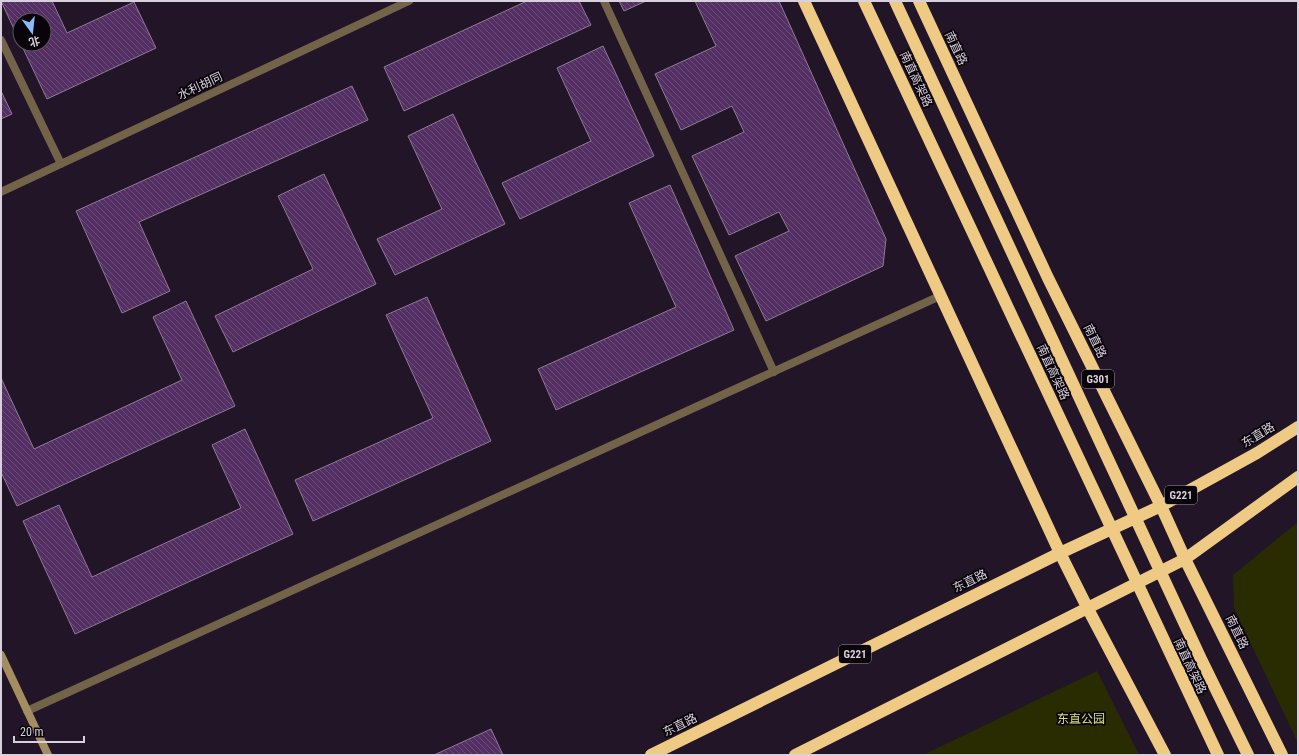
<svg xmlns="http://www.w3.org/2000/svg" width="1299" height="756" font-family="'Roboto Condensed','Noto Sans SC',sans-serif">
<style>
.park{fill:#282c00}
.building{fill:url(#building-back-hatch);stroke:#8d7c94}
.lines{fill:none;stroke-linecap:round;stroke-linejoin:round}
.street{stroke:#726349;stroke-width:8}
.secondary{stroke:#a48d61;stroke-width:8}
.highway{stroke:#efca85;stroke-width:12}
.labels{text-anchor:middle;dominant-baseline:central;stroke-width:3.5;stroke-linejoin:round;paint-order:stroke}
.shield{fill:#08040a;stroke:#9a939e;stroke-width:1}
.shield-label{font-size:11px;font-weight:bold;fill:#d9d0dd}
.street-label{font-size:12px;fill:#d9d0dd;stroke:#08040a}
.park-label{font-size:12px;fill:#d7e27d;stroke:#08040a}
</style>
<defs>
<pattern id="building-back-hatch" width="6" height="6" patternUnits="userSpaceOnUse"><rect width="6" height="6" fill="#542f63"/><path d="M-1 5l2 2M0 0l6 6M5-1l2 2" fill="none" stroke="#6c4c79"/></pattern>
</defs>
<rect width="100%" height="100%" fill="#221527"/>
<path class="park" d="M1298 522V743L1234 608 1233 575Z
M1097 671 1139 755H923Z"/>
<path class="building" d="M1 1H52L67 33 134 2 156 48 47 99 21 44H44V20H20V42Z
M527 1H579L591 25 404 111 384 67Z
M619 1H646L624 11Z
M695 1H779L886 239 883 266 766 321 735 256 789 231 779 212 729 235 692 156 744 132 732 106 681 130 655 74 716 46Z
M603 46 654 156 520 219 502 183 591 141 557 68Z
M352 86 368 120 139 222 170 291 122 313 76 211Z
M1 91 12 114 1 119Z
M453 114 505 224 395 275 377 239 442 209 408 136Z
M324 174 376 284 233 352 215 316 313 269 278 196Z
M670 185 734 330 556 410 538 369 676 307 629 203Z
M427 297 491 441 313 521 295 480 433 418 386 315Z
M186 301 235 406 17 506 1 472V378L34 449 182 380 153 317Z
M245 429 293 534 75 634 23 521 59 505 92 577 241 508 212 445Z
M491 729 503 755H434Z"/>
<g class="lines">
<path class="street" d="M604 1 774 372
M1 40 61 164
M1 192 409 1
M27 711 940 296"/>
<path class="secondary" d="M1 655 48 755"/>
<path class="highway" d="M804 1 1060 553 1088 609 1165 755
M864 1 1218 755
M895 1 1201 659 1248 755
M919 1 1048 278 1161 506 1185 559 1282 755
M651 755 1060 553 1161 506 1257 453 1298 427
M795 755 1185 559 1298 477"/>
</g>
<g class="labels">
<g class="shield">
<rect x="1082" y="370" width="32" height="18" rx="3"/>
<rect x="1165" y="486" width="32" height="18" rx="3"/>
<rect x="839" y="645" width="32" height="18" rx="3"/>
</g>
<g class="shield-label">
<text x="1098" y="379">G301</text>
<text x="1181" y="495">G221</text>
<text x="855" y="654">G221</text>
</g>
<g class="street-label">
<text transform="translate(956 48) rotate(65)">南直路</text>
<text transform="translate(916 79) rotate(65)">南直高架路</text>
<text transform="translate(200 86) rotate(-25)">水利胡同</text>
<text transform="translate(1095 341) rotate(64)">南直路</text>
<text transform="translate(1053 372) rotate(65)">南直高架路</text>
<text transform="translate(1258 435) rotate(-31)">东直路</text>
<text transform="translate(970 581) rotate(-26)">东直路</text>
<text transform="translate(1237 632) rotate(64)">南直路</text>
<text transform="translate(1190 666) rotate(65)">南直高架路</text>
<text transform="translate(680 725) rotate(-26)">东直路</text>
</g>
<g class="park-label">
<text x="1081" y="719">东直公园</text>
</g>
</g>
<rect width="1299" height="756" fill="none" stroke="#d9d0dd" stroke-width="4"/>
<g transform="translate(32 32) rotate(165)"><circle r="19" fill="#08040a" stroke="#5c565e"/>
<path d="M0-3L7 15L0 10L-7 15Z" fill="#8bbafc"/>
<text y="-6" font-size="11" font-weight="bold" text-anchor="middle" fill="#d9d0dd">北</text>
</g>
<path d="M14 736v6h70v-6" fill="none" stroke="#d9d0dd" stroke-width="2"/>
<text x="20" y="736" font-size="12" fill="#d9d0dd" stroke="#08040a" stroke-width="3" paint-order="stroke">20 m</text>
</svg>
